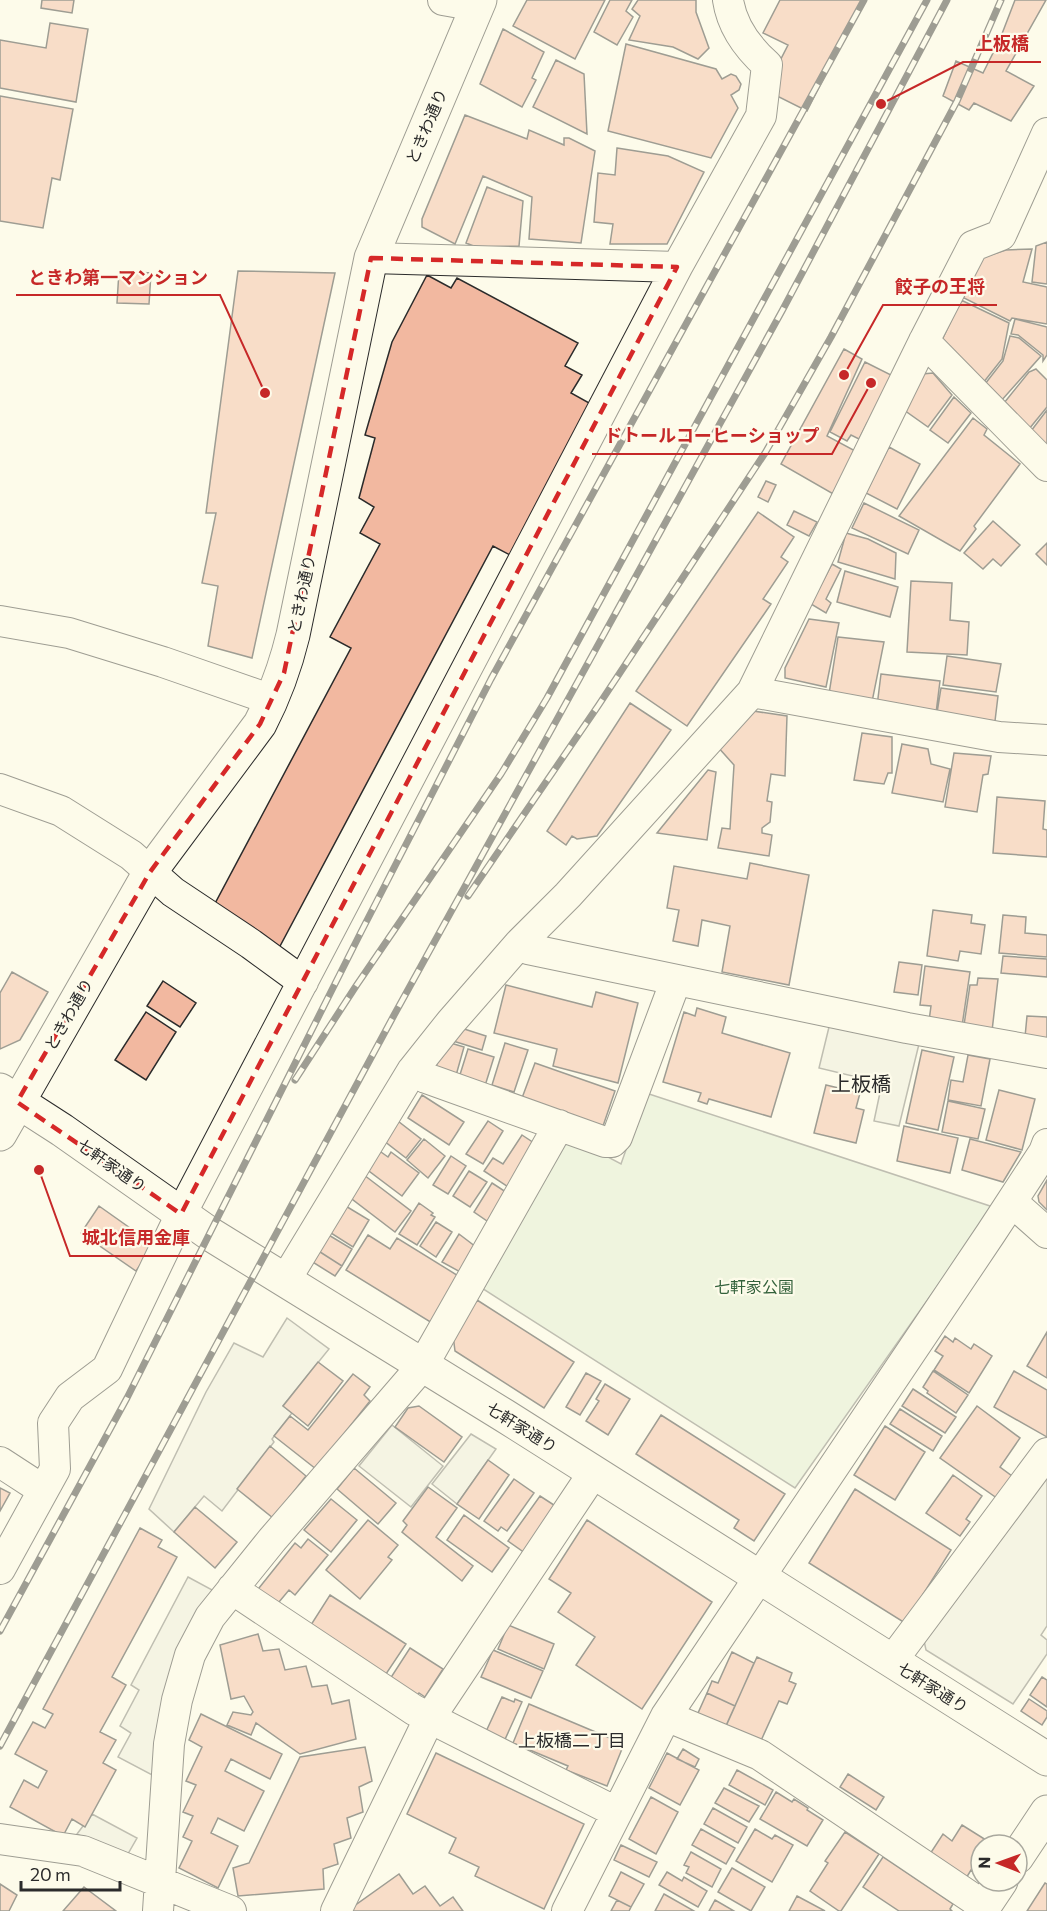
<svg xmlns="http://www.w3.org/2000/svg" width="1047" height="1911" font-family="Commissioner,'Noto Sans JP',sans-serif">
<style>
.green{fill:#deebd1;stroke:#74746e;stroke-width:1.5}
.parking{fill:#eceadb;stroke:#74746e;stroke-width:1.5}
.building{fill:#f2b8a0;stroke:#2b2b2b;stroke-width:1.5}
.lines{fill:none;stroke-linecap:round;stroke-linejoin:round}
.street-casing{stroke:#2b2b2b;stroke-width:32}
.secondary-casing{stroke:#2b2b2b;stroke-width:35}
.street{stroke:#fdfbea;stroke-width:30}
.secondary{stroke:#fdfbea;stroke-width:33}
.rail-casing{stroke:#2b2b2b;stroke-width:7}
.rail{stroke:#fdfbea;stroke-width:4.5;stroke-dasharray:14;stroke-linecap:butt}
.marked{fill:none;stroke:#d62828;stroke-width:4.5;stroke-dasharray:12 8;stroke-linejoin:round}
.labels{text-anchor:middle;dominant-baseline:central;stroke-width:4.5;stroke-linejoin:round;paint-order:stroke}
.street-label{font-size:16px;fill:#2b2b2b;stroke:#fdfbea}
.park-label{font-size:16px;fill:#34623c;stroke:#fdfbea}
.neighbourhood-label{font-size:18px;fill:#2b2b2b;stroke:#fdfbea}
.quarter-label{font-size:20px;fill:#2b2b2b;stroke:#fdfbea}
.leader{fill:none;stroke:#c62828;stroke-width:2}
.callout-dot{fill:#c62828;stroke:#fdfbea;stroke-width:2}
.callout-label{font-size:18px;text-anchor:middle;font-weight:bold;fill:#c62828;stroke:#fdfbea;stroke-width:4.5;stroke-linejoin:round;paint-order:stroke}
</style>
<rect width="100%" height="100%" fill="#fdfbea"/>
<path class="green" d="M646 1093 993 1207 795 1488 477 1285 561 1132 621 1164Z"/>
<path class="parking" d="M830 1023 919 1044 899 1126 874 1121 882 1083 819 1068Z
M287 1318 329 1349 283 1406 292 1413 272 1439 274 1442 222 1511 204 1496 174 1532 149 1509 206 1392 234 1343 263 1357Z
M392 1425 443 1466 411 1507 359 1466Z
M471 1434 496 1449 457 1504 432 1484Z
M1047 1474V1626L1041 1635 1047 1640V1654L1013 1704 926 1650 923 1636Z
M188 1577 216 1592 154 1776 118 1757 131 1733 120 1726 139 1690 131 1685Z
M92 1814 137 1838 125 1859 77 1834Z"/>
<path class="building" d="M42 0H74L72 13 41 8Z
M527 0H605L575 59 513 26Z
M610 0H632L626 11 633 17 617 45 594 32Z
M638 0H696V12L709 48 698 59 673 47 629 40 640 16 632 9Z
M780 0H863L807 111 765 90 788 45 763 33Z
M1015 0H1046L1006 71 1034 86 1011 121 974 103 969 110 943 96 956 61 983 73 1000 39Z
M50 23 88 29 76 102 0 88V40L46 48Z
M503 29 544 52 532 78 536 80 522 107 480 84Z
M626 44 716 69 722 79 731 74 736 76 741 84 739 90 731 95 738 108 711 158 608 131Z
M556 60 584 74 587 134 533 107Z
M0 96 73 109 60 180 52 178 43 228 0 221Z
M465 115 527 139 529 130 564 145V138H569L595 151 581 243 529 239 532 197 483 176 455 244 422 227V219Z
M617 148 668 156 704 172 667 244H610L613 224 594 222 598 173 615 175Z
M487 187 523 201 519 246 476 247 466 243Z
M1047 242V284L1032 282 1036 246Z
M1032 249 1023 282 1047 287V324L1012 318 1010 321 962 297 981 258 1006 250Z
M119 271 151 273 149 304 117 303Z
M238 271 335 273 252 658 208 646 218 586 202 583 216 513H206Z
M427 275 451 288 457 278 578 343 565 366 582 375 571 393 591 404 510 555 493 546 279 948 211 911 351 648 330 637 380 544 360 533 374 507 359 498 375 438 365 435 392 342Z
M961 300 1009 323 1002 359 983 383 942 340Z
M1015 319 1047 327V355L1043 361V355L1018 335 1011 334Z
M1010 336 1019 338 1041 356 1001 401 985 384 1003 361Z
M844 349 862 359 827 436 859 453 835 495 781 464Z
M865 362 895 377 871 425 867 423 859 439 851 435 847 441 830 432Z
M1036 369 1047 380V407L1029 429 1004 403 1029 372Z
M933 373 952 395 928 427 904 410 922 374Z
M954 397 971 413 948 443 930 430Z
M1047 410V444L1046 446 1031 431Z
M973 418 987 429 984 435 1020 464 974 526 976 529 960 551 899 516Z
M889 447 920 464 897 509 866 493Z
M766 481 776 485 768 502 758 497Z
M864 503 919 530 908 554 852 528Z
M794 511 817 522 809 536 787 525Z
M758 512 794 537 781 557 788 562 763 599 771 604 687 726 636 691Z
M993 521 1020 545 1001 566 993 559 983 569 964 553Z
M846 533 868 539 896 553 895 579 838 562Z
M1047 543V565L1036 554Z
M832 564 841 569 826 599 831 603 826 613 811 604Z
M845 571 898 587 890 617 837 602Z
M911 581 952 583 950 620 969 622 967 655 907 652Z
M809 619 839 623 826 687 785 678V668Z
M838 637 884 642 872 702 829 694Z
M947 656 1001 664 996 692 943 685Z
M881 674 940 681 936 713 877 706Z
M941 688 998 696 995 721 937 713Z
M630 703 671 730 597 836 577 839 572 836 566 845 547 831Z
M753 711 787 716 785 776 771 774 767 801 772 802 770 822 762 828V833L772 835 769 856 718 848 722 828 730 829 734 765 717 746Z
M862 733 892 737V773H888L884 784 854 780Z
M902 744 928 749 931 764 950 769 943 802 892 793Z
M954 753 991 756 988 774 983 775 977 812 945 807Z
M708 770 716 772 707 840 657 833Z
M997 797 1045 801 1043 829 1047 830V857L993 853Z
M750 863 809 875 789 985 722 972 730 926 702 920 698 946 673 941 679 910 667 908 674 866 747 879Z
M933 910 972 915 971 923 985 925 981 954 960 951 958 961 927 956Z
M1003 915 1026 917 1025 933 1047 935V957L999 953Z
M1003 956 1047 959V977L1001 973Z
M899 962 922 965 918 995 894 992Z
M925 966 970 972 962 1026 929 1021 931 1006 920 1005Z
M12 972 48 992 20 1040 0 1049V993Z
M978 978 998 979 992 1031 964 1025 970 985H977Z
M163 981 196 1003 180 1027 147 1006Z
M506 985 592 1007 596 992 638 1003 618 1083 553 1066 557 1049 494 1033Z
M697 1008 726 1017 722 1033 790 1053 771 1117 709 1099 707 1104 698 1101 701 1093 663 1082 684 1012 695 1016Z
M146 1012 176 1032 146 1080 115 1060Z
M1027 1016 1047 1017V1039L1025 1037Z
M458 1027 486 1036 482 1050 453 1041Z
M444 1041 464 1047 455 1079 434 1073Z
M505 1043 528 1050 514 1092 492 1085Z
M468 1049 494 1057 484 1089 458 1081Z
M922 1050 954 1057 938 1130 906 1123Z
M968 1055 990 1059 981 1106 948 1100 951 1080 963 1082Z
M535 1063 615 1091 603 1126 522 1098Z
M826 1085 860 1093 856 1108 864 1110 856 1143 814 1133Z
M999 1090 1035 1099 1022 1150 986 1140Z
M422 1095 464 1122 449 1145 408 1118Z
M948 1101 985 1109 978 1139 942 1132Z
M394 1118 421 1139 406 1158 379 1137Z
M488 1121 503 1131 483 1164 466 1154Z
M904 1126 958 1138 950 1173 897 1161Z
M522 1135 540 1147 513 1190 484 1171 493 1158 503 1164Z
M424 1139 445 1156 428 1178 407 1160Z
M970 1139 1021 1152 1003 1182 962 1170Z
M374 1147 388 1157 391 1152 419 1173 402 1196 361 1165Z
M451 1156 466 1166 448 1194 433 1185Z
M469 1171 487 1182 470 1207 453 1196Z
M364 1175 411 1211 395 1232 348 1196Z
M1047 1180V1210L1039 1202 1038 1196Z
M492 1183 509 1194 490 1223 474 1212Z
M339 1202 369 1220 353 1247 323 1228Z
M419 1203 433 1213 431 1215 435 1217 417 1245 399 1234Z
M99 1206 154 1245 136 1271 81 1233Z
M436 1222 452 1232 436 1257 420 1246Z
M322 1231 352 1249 342 1266 312 1247Z
M459 1234 476 1247 464 1274 442 1262Z
M368 1235 390 1249 397 1238 460 1277 432 1323 346 1270Z
M317 1250 342 1266 335 1276 311 1261Z
M477 1300 574 1362 544 1408 455 1351 453 1335Z
M1047 1332V1378L1027 1366Z
M945 1336 953 1342 955 1338 971 1349 974 1344 992 1356 969 1393 934 1370 943 1356 935 1351Z
M318 1362 343 1381 308 1426 283 1406Z
M933 1371 968 1395 956 1413 927 1393 928 1391 923 1387Z
M1014 1371 1047 1390V1437L994 1407Z
M586 1373 601 1381 580 1415 566 1407Z
M353 1374 370 1387 364 1395 370 1401 316 1469 274 1436 290 1416 308 1430Z
M605 1384 630 1399 608 1435 586 1421 599 1401 596 1399Z
M913 1389 956 1417 945 1433 902 1406Z
M419 1406 462 1437 444 1462 395 1427 408 1408Z
M977 1406 1020 1438 1000 1467 1016 1479 1001 1501 940 1458Z
M900 1409 942 1436 933 1451 890 1424Z
M661 1415 785 1494 754 1541 734 1528 739 1520 636 1454Z
M885 1426 925 1452 895 1500 854 1475Z
M270 1446 306 1476 273 1518 237 1489Z
M488 1460 509 1475 479 1519 457 1504Z
M354 1468 396 1503 378 1524 337 1489Z
M953 1475 982 1496 966 1519 970 1522 960 1536 926 1513Z
M514 1479 534 1493 507 1531 501 1527 498 1531 484 1521Z
M428 1487 457 1508 436 1537 473 1566 462 1581 402 1532 407 1525 403 1521Z
M0 1488 10 1493 0 1511Z
M855 1489 951 1550 905 1623 809 1563Z
M540 1496 557 1507 525 1553 508 1541Z
M331 1499 357 1520 331 1552 304 1530Z
M195 1507 237 1542 215 1568 174 1532Z
M464 1515 509 1548 492 1572 447 1540Z
M368 1520 398 1545 388 1557 392 1560 360 1599 326 1570Z
M587 1520 712 1602 642 1709 576 1665 595 1637 558 1612 571 1593 549 1579Z
M140 1528 162 1540 158 1547 177 1557 112 1677 126 1685 100 1732 116 1740 103 1763 116 1770 85 1827 72 1819 63 1836 10 1807 24 1780 38 1788 47 1771 15 1754 33 1722 45 1728 53 1714 43 1709Z
M308 1539 328 1555 295 1595 289 1590 274 1608 255 1593 295 1543 301 1548Z
M330 1595 406 1644 384 1677 309 1628Z
M508 1625 554 1644 544 1669 498 1649Z
M258 1634 263 1651 279 1649 285 1670 306 1666 312 1687 327 1685 332 1704 349 1700 356 1739 300 1754 256 1723 251 1735 227 1725 233 1712 251 1715 253 1712 244 1696 231 1699 220 1645Z
M410 1648 443 1669 425 1697 419 1693 414 1700 388 1682Z
M493 1650 543 1671 531 1698 481 1677Z
M732 1652 754 1663 735 1706 707 1693 712 1681 718 1683Z
M757 1657 792 1673 789 1681 796 1684 787 1704 779 1701 759 1745 724 1730Z
M1042 1677 1047 1680V1707L1030 1695Z
M707 1693 735 1706 722 1735 694 1722Z
M502 1697 514 1702 515 1699 522 1702 502 1746 483 1738Z
M1029 1699 1047 1711V1717L1042 1725 1021 1711Z
M529 1704 624 1744 607 1786 566 1770 568 1766 513 1743Z
M201 1714 282 1754 270 1779 231 1759 225 1771 264 1791 244 1831 218 1818 211 1833 238 1846 218 1888 179 1868 192 1841 183 1837 193 1816 183 1812 196 1785 186 1781 202 1747 189 1740Z
M365 1747 372 1781 359 1787 363 1812 347 1818 351 1838 334 1844 338 1864 323 1869 324 1889 238 1896 233 1868 249 1863 300 1757Z
M683 1749 699 1759 695 1767 677 1759Z
M436 1753 584 1824 544 1909 475 1876 479 1867 449 1853 456 1838 407 1814Z
M667 1753 699 1770 680 1805 649 1788Z
M737 1770 773 1790 765 1805 729 1785Z
M848 1774 884 1797 876 1810 840 1787Z
M724 1788 759 1806 749 1822 715 1803Z
M776 1792 792 1802 794 1799 808 1808 807 1810 823 1820 807 1846 760 1819Z
M651 1797 678 1812 656 1854 629 1839Z
M713 1808 747 1827 738 1843 704 1824Z
M962 1825 994 1845H981V1867L977 1873 971 1870 965 1880 928 1857 943 1834 952 1841Z
M701 1829 735 1848 726 1864 692 1845Z
M755 1829 772 1839 775 1835 793 1845 772 1882 736 1861Z
M845 1832 879 1854 841 1911H839L810 1891 828 1863 825 1861Z
M621 1845 657 1862 649 1877 614 1860Z
M691 1852 721 1869 712 1887 686 1873 689 1867 684 1865Z
M883 1857 953 1904 950 1909 952 1911H899L863 1887Z
M732 1868 765 1887 751 1911 718 1892Z
M621 1872 644 1884 631 1907 609 1896Z
M667 1872 682 1881 684 1877 707 1891 698 1907 659 1885Z
M399 1874 413 1894 425 1886 440 1906 453 1897 463 1911H347Z
M1045 1883 1047 1884V1911H1027Z
M0 1884 17 1895 9 1911H0Z
M84 1887 116 1911H63Z
M664 1894 694 1911H655Z
M797 1896 825 1911H789Z
M617 1900 631 1907 629 1911H611Z
M715 1900 734 1911H709Z"/>
<g class="lines">
<defs>
<path id="street" d="M443 0 477 6
M371 258 677 267
M924 341 1047 466
M0 621 69 633 163 662 272 700
M752 692 999 737 1047 740
M0 789 61 811 131 855 173 892 251 944 303 982
M519 944 528 949 907 1028 1047 1053
M412 1071 426 1078 605 1142H612L617 1137 676 980
M1012 1202 1047 1233
M286 1279 412 1071 451 1022 519 944 568 895 752 692 924 341 973 246 1001 235 1047 133
M0 1462 43 1490
M0 1569 55 1469 53 1423 70 1397 107 1369 181 1214 677 267 761 116 767 65C747 47 732 27 728 0
M232 1589 414 1710 616 1812
M892 1661 1047 1453
M666 1716 760 1755 984 1906
M0 1839 83 1851 231 1911
M158 1911 169 1744 177 1700 190 1655 210 1617 272 1540 423 1365 559 1125
M336 1911 429 1719 594 1472
M567 1911 666 1716 991 1233 1044 1152 1047 1144"/>
<path id="secondary" d="M0 1090 62 1130 210 1234 505 1416 1047 1759
M0 1134 150 872 260 724C276 693 285 668 293 635L371 258 480 0
M1017 1857 1047 1812
M981 1911 1001 1881"/>
</defs>
<use href="#street" class="street-casing"/>
<use href="#secondary" class="secondary-casing"/>
<use href="#street" class="street"/>
<use href="#secondary" class="secondary"/>
<defs>
<path id="rail" d="M468 896 598 706 765 453 831 337 957 101 1001 0
M295 1080 356 986 501 774 547 698 927 0
M0 1631 127 1398 361 932 491 679 864 0
M0 1746 393 1017 782 311 947 0"/>
</defs>
<use href="#rail" class="rail-casing"/>
<use href="#rail" class="rail"/>
</g>
<path d="M0 0H1047V1911H0ZM371 258 677 267 181 1214 17 1102 150 872 260 724 284 673Z" fill="#fdfbea" fill-opacity=".55" fill-rule="evenodd"/>
<path class="marked" d="M371 258 677 267 181 1214 17 1102 150 872 260 724 284 673Z"/>
<g class="labels">
<g class="street-label">
<text transform="translate(426 126) rotate(-67)">ときわ通り</text>
<text transform="translate(301 594) rotate(-78)">ときわ通り</text>
<text transform="translate(68 1014) rotate(-60)">ときわ通り</text>
<text transform="translate(112 1165) rotate(35)">七軒家通り</text>
<text transform="translate(522 1427) rotate(32)">七軒家通り</text>
<text transform="translate(933 1687) rotate(32)">七軒家通り</text>
</g>
<g class="park-label">
<text x="754" y="1286">七軒家公園</text>
</g>
<g class="neighbourhood-label">
<text x="572" y="1740">上板橋二丁目</text>
</g>
<g class="quarter-label">
<text x="861" y="1083">上板橋</text>
</g>
</g>
<path class="leader" d="M881 104L963 62H1041M265 393L220 295H16M844 375L883 305H997M871 383L832 454H592M39 1170L70 1256H202"/>
<g class="callout-dot">
<circle cx="881" cy="104" r="6"/>
<circle cx="265" cy="393" r="6"/>
<circle cx="844" cy="375" r="6"/>
<circle cx="871" cy="383" r="6"/>
<circle cx="39" cy="1170" r="6"/>
</g>
<g class="callout-label">
<text x="1002" y="50">上板橋</text>
<text x="118" y="284">ときわ第一マンション</text>
<text x="940" y="293">餃子の王将</text>
<text x="712" y="442">ドトールコーヒーショップ</text>
<text x="136" y="1244">城北信用金庫</text>
</g>
<g transform="translate(999 1863) rotate(271)"><circle r="28" fill="#fdfbea" stroke="#a9a89e" stroke-width="1.5"/>
<path d="M0-4.5L10 22L0 15L-10 22Z" fill="#c62828"/>
<text y="-9" font-size="16" font-weight="bold" text-anchor="middle" fill="#2b2b2b">N</text>
</g>
<path d="M21 1881v9h99v-9" fill="none" stroke="#2b2b2b" stroke-width="3"/>
<text x="30" y="1881" font-size="18" fill="#2b2b2b" stroke="#fdfbea" stroke-width="4.5" paint-order="stroke">20 m</text>
</svg>
